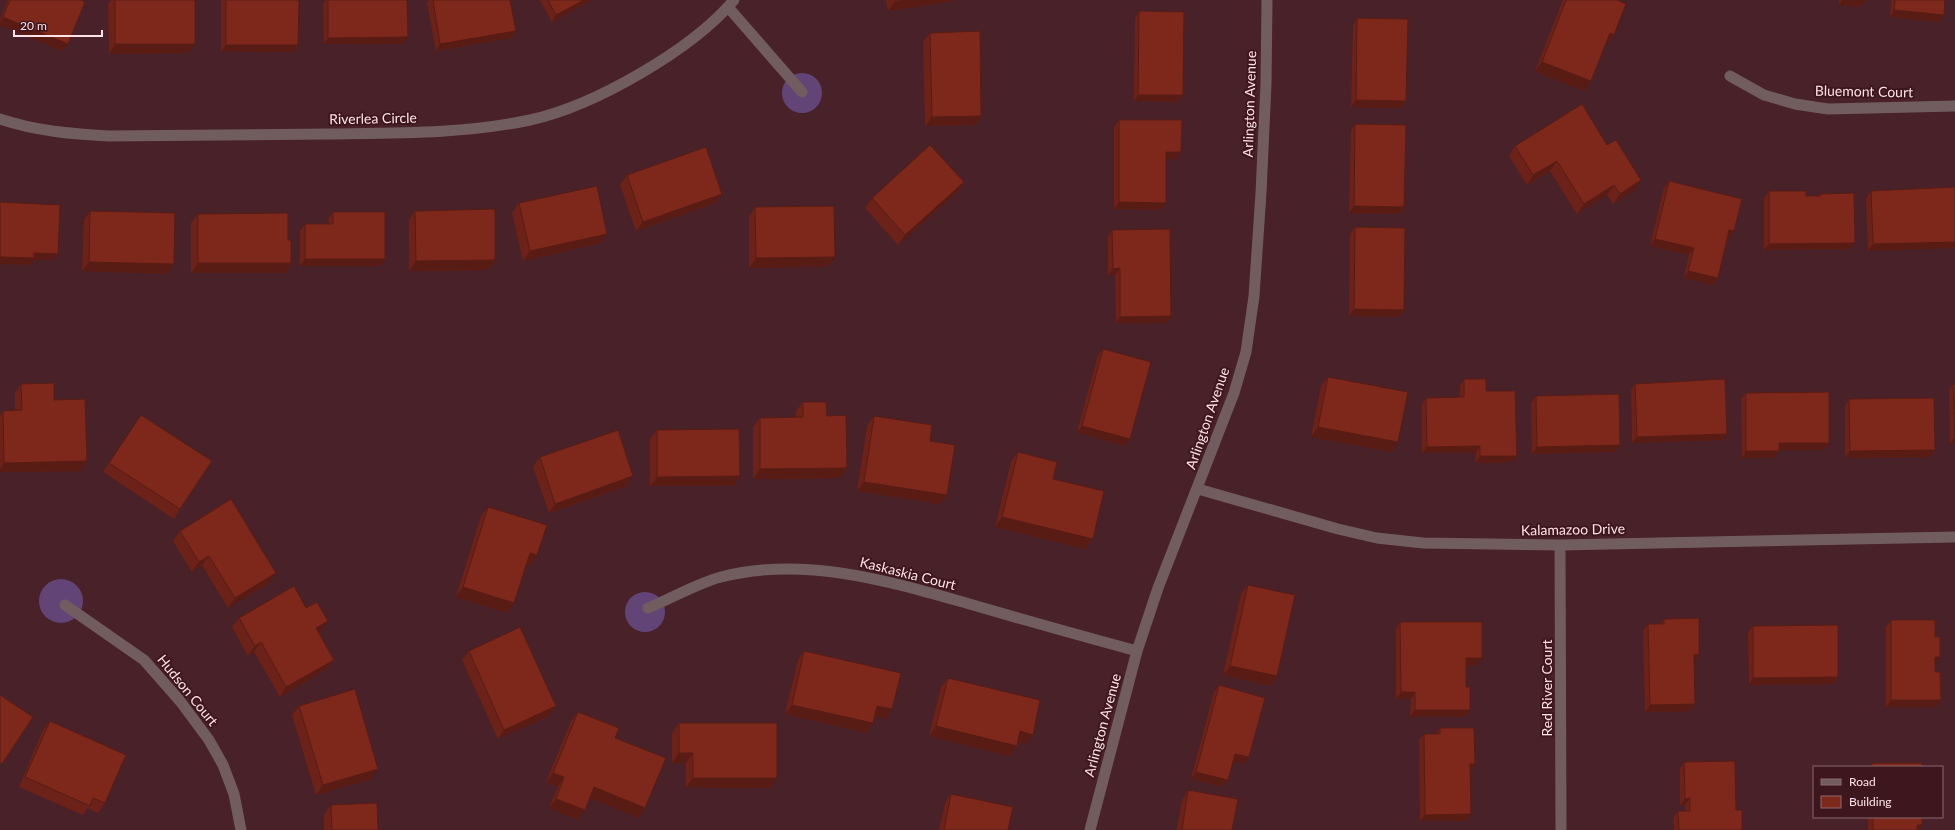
<svg xmlns="http://www.w3.org/2000/svg" width="1955" height="830" font-family="Lato,sans-serif">
<style>
.green{fill:#624576}
.lines{fill:none;stroke-linecap:round;stroke-linejoin:round}
.minor{stroke:#715d5f;stroke-width:11}
.wall{fill:#6c2218}
.shaded-wall{fill:#581c14}
.building{fill:#7e281c;stroke:#581c14}
.labels{text-anchor:middle;dominant-baseline:central;stroke-width:4;stroke-linejoin:round;paint-order:stroke}
.street-label{font-size:14px;fill:#fee3e6;stroke:#3e171e}
</style>
<rect width="100%" height="100%" fill="#492128"/>
<path class="green" d="M782 93a20 20 0 1 1 40 0a20 20 0 1 1-40 0Z
M39 601a22 22 0 1 1 44 0a22 22 0 1 1-44 0Z
M625 612a20 20 0 1 1 40 0a20 20 0 1 1-40 0Z"/>
<g class="lines">
<path class="minor" d="M728 7 802 92
M1730 76 1764 95 1795 104 1828 109 1955 106
M0 119C35 131 72 134 109 136 182 135 255 135 328 134 396 133 464 134 530 120 594 106 692 50 734 0
M1198 489 1338 529 1377 538 1423 543 1560 545 1955 537
M1560 545 1561 830
M65 605 144 660 180 701 209 740 223 765 234 794 241 830
M648 608C670 599 698 583 721 577 806 555 891 582 973 605 1028 621 1082 636 1137 651
M1090 830 1137 651 1158 588 1234 393 1246 352 1254 296 1261 193 1266 84 1267 0"/>
</g>
<path class="wall" d="M8 0H81L68 44 63 51 0 25V20Z
M111 0H195L189 53 109 54 108 4Z
M221 0H299L298 45 294 52 221 51Z
M326 0H407L403 44H324L323 4Z
M429 0H510L516 31 511 38 436 51 427 2Z
M540 0H592L552 22Z
M886 0H955L954 1 888 11Z
M1563 0H1617L1614 35 1607 44H1605L1584 91 1535 71Z
M1839 0H1866L1861 7 1839 5Z
M1891 0H1945L1939 22 1890 17Z
M1139 11 1183 95 1178 102 1134 101 1135 18Z
M1357 18 1401 108 1351 107 1353 25Z
M930 33 981 116 975 125 925 126 923 42Z
M1119 120 1177 159 1166 158 1161 210 1114 209V127Z
M1355 124 1404 207 1400 214 1349 213 1351 131Z
M1607 145 1641 180 1635 190 1613 204 1607 195 1577 214 1550 171 1527 185 1509 156 1515 146Z
M627 175 722 194 715 203 636 231 620 185Z
M1669 181 1729 238H1728L1718 278 1713 285 1684 278 1689 255 1650 246 1664 188Z
M964 182 957 192 898 245 865 208 872 198Z
M1955 187 1868 251 1866 198 1871 191Z
M1769 191 1806 196H1818L1820 194 1855 243 1850 249 1764 250V198Z
M519 203 607 234 601 243 523 261 512 213Z
M755 207 828 266 749 268V217Z
M90 211 174 264 167 274 82 271 84 220Z
M415 211 495 260 488 270 409 271V220Z
M333 212 380 266H300V231L305 224H329L328 219Z
M198 214 288 240 291 263 285 273H191V223Z
M1355 227 1404 310 1399 317 1349 316 1350 234Z
M1112 230 1167 323H1116L1115 275H1108V237Z
M1103 349 1125 446 1077 432 1098 355Z
M1328 377 1392 452 1311 437 1321 386Z
M1464 379 1486 391 1512 462 1475 463 1476 453H1422V405L1426 398 1460 397V386Z
M21 384 54 400 87 461 80 471 0 472V415L3 411 15 410V393Z
M1635 384 1727 434 1722 440 1632 443 1631 390Z
M1953 384H1955V443H1950L1949 391Z
M1746 393 1824 450H1779L1774 458H1742L1741 399Z
M1536 396 1615 452 1532 454 1531 403Z
M1849 399 1935 450 1930 457 1845 458V406Z
M803 402 840 478 753 479V427L760 418 796 417V411Z
M141 415 180 509 174 519 103 472Z
M874 416 930 441 940 504 857 491 867 426Z
M657 430 740 476 733 486H650V439Z
M1018 452 1053 479 1086 549 995 527 1011 462Z
M540 457 627 486 549 513 533 467Z
M488 507 537 555 531 565 526 564 514 603 507 613 456 597 481 516Z
M180 531 269 583 228 608 202 565 192 572 173 541Z
M1248 585 1271 686 1223 675 1241 594Z
M306 608 321 631 319 632 327 669 280 697 254 652 248 656 232 627 239 618Z
M1664 619 1699 654 1694 661 1690 711 1645 712 1643 631 1648 624H1660Z
M1891 620 1935 664 1936 707H1886V627Z
M1400 622 1482 658 1477 665H1466V687L1470 710 1466 717H1410L1411 699H1396V629Z
M1753 626 1838 677 1834 684 1749 685 1748 632Z
M469 651 556 706 549 716 498 739 462 660Z
M804 651 886 719 875 716 873 723 867 733 785 714 798 660Z
M948 678 1026 744 1018 742 1017 746 1010 756 929 736 941 687Z
M1219 685 1244 764 1233 761 1223 787 1191 779 1214 692Z
M299 706 371 779 316 795 292 715Z
M578 712 615 738 639 818 590 798 578 820 549 808 558 787 546 782 571 721Z
M50 721 105 803 98 813 88 808 83 815 19 787 43 730Z
M679 723 777 778 770 788 686 787V763H672V733Z
M1440 728 1475 764 1470 771 1471 814 1466 821H1420L1419 740 1424 734H1436Z
M1684 762 1736 810 1742 830H1674L1673 818 1678 811H1685V805H1680V769Z
M1188 790 1232 830H1177L1182 800Z
M951 794 1008 830H939L945 803Z
M331 805 378 830H324V815Z
M1868 817H1922V825L1918 830H1868Z"/>
<path class="shaded-wall" d="M584 0H592L552 22 556 15Z
M902 0H955L954 1 888 11 895 1Z
M1842 0H1866L1861 7 1839 5Z
M1894 10 1944 15 1939 22 1890 17Z
M3 17 68 44 63 51 0 25V22Z
M516 31 511 38 436 51 440 44Z
M1610 33 1614 35 1607 44 1603 43Z
M408 37 403 44H324L328 38Z
M115 44H195L189 53 109 54Z
M226 45H298L294 52 221 51Z
M1542 62 1591 81 1584 91 1535 71Z
M1138 95H1183L1178 102 1134 101Z
M1356 100 1406 101 1401 108 1351 107Z
M981 116 975 125 925 126 932 117Z
M1166 152H1181L1177 159 1162 158Z
M1557 161 1550 171 1527 185 1533 175Z
M1641 180 1635 190 1613 204 1620 194Z
M964 182 957 192 898 245 905 235Z
M1614 185 1607 195 1577 214 1584 204Z
M722 194 715 203 636 231 643 222Z
M1119 202 1166 203 1161 210 1114 209Z
M1354 206 1404 207 1400 214 1349 213Z
M1729 230 1734 231 1729 238 1725 237Z
M607 234 601 243 523 261 530 251Z
M1655 239 1694 248 1689 255 1650 246Z
M1955 242V248L1868 251 1873 244Z
M1855 243 1850 249 1764 250 1769 244Z
M34 253 58 254 53 260H34L30 265 0 264V257Z
M835 257 828 266 749 268 756 258Z
M305 259H385L380 266H300Z
M495 260 488 270 409 271 416 261Z
M89 262 174 264 167 274 82 271Z
M198 263H291L285 273H191Z
M1120 268 1115 275H1108L1113 269Z
M1688 271 1718 278 1713 285 1684 278Z
M1354 309 1404 310 1399 317 1349 316Z
M1171 316 1167 323H1116L1120 317Z
M1082 426 1130 439 1125 446 1077 432Z
M1318 427 1398 442 1392 452 1311 437Z
M1727 434 1722 440 1632 443 1637 437Z
M1955 437V443H1950Z
M1779 443H1829L1824 450H1774Z
M1620 445 1615 452 1532 454 1537 447Z
M1480 446 1476 453H1422L1427 447Z
M1935 450 1930 457 1845 458 1850 451Z
M1746 451H1779L1774 458H1742Z
M1480 456H1517L1512 462 1475 463Z
M87 461 80 471 0 472V469L4 463Z
M847 468 840 478 753 479 760 469Z
M633 476 627 486 549 513 555 504Z
M740 476 733 486H650L657 477Z
M864 482 947 495 940 504 857 491Z
M1002 517 1093 539 1086 549 995 527Z
M530 553 537 555 531 565 523 563Z
M209 556 202 565 192 572 199 562Z
M276 573 269 583 228 608 235 598Z
M463 587 514 603 507 613 456 597Z
M328 621 321 631 309 637 316 628Z
M261 642 254 652 248 656 255 646Z
M1699 654 1695 661H1689L1694 655Z
M1935 657H1940L1935 664Z
M1466 658H1482L1477 665H1461Z
M334 660 327 669 280 697 286 687Z
M1230 666 1277 676 1271 686 1223 675Z
M1838 677 1834 684 1749 685 1753 678Z
M1401 692H1415L1411 699H1396Z
M1891 700H1941L1936 707H1886Z
M1695 704 1690 711 1645 712 1650 705Z
M792 705 873 723 867 733 785 714Z
M556 706 549 716 498 739 504 730Z
M877 706 892 709 886 719 870 715Z
M1415 710H1470L1466 717H1410Z
M936 726 1017 746 1010 756 929 736Z
M1020 731 1033 735 1026 744 1014 741Z
M679 753H693L686 763H672Z
M1235 754 1249 757 1244 764 1230 761Z
M1470 764H1475L1470 771H1465Z
M378 769 371 779 316 795 323 785Z
M1196 772 1228 780 1223 787 1191 779Z
M553 773 564 777 558 787 546 782Z
M693 778H777L770 788 686 787Z
M594 787 645 808 639 818 587 797Z
M1690 798 1685 805H1680L1685 799Z
M556 799 585 810 578 820 549 808Z
M1471 814 1466 821H1420L1425 815Z
M1917 825H1922L1918 830H1914Z"/>
<path class="building" d="M10 0H81L85 2 68 44 3 17Z
M115 0H195V44H115Z
M226 0H299L298 45H226Z
M328 0H407L408 37 328 38Z
M433 0H510L516 31 440 44Z
M548 0H584L556 15Z
M1566 0H1617L1626 4 1614 35 1610 33 1591 81 1542 62Z
M1895 0H1945L1944 15 1894 10Z
M1139 11 1184 12 1183 95H1138Z
M1357 18 1408 19 1406 101 1356 100Z
M980 31 981 116 932 117 930 33Z
M1582 104 1607 145 1616 140 1641 180 1620 194 1614 185 1584 204 1557 161 1533 175 1515 146Z
M1119 120H1182L1181 152H1166V203L1119 202Z
M1355 124 1406 125 1404 207 1354 206Z
M930 145 964 182 905 235 872 198Z
M706 147 722 194 643 222 627 175Z
M1669 181 1742 199 1734 231 1729 230 1718 278 1688 271 1694 248 1655 239Z
M597 186 607 234 530 251 519 203Z
M1955 187V242L1873 244 1871 191Z
M1769 191H1806V196H1821L1820 194 1854 193 1855 243 1769 244Z
M0 202 60 205 58 254 34 253V258L0 257Z
M834 206 835 257 756 258 755 207Z
M495 209V260L416 261 415 211Z
M90 211 175 213 174 264 89 262Z
M333 212H385V259H305V224H333Z
M288 213V240H291V263H198V214Z
M1355 227 1405 228 1404 310 1354 309Z
M1170 229 1171 316 1120 317V268L1113 269 1112 230Z
M1103 349 1151 362 1130 439 1082 426Z
M1328 377 1408 392 1398 442 1318 427Z
M1464 379H1486V391H1515L1517 456H1480V446L1427 447 1426 398 1464 397Z
M1725 379 1727 434 1637 437 1635 384Z
M54 383V400L85 399 87 461 4 463 3 411 22 410 21 384Z
M1953 384H1955V437Z
M1829 392V443H1779V451H1746V393Z
M1619 394 1620 445 1537 447 1536 396Z
M1934 398 1935 450 1850 451 1849 399Z
M803 402H826L827 416 846 415 847 468 760 469V418L803 417Z
M141 415 212 461 180 509 109 463Z
M874 416 932 425 930 441 955 445 947 495 864 482Z
M739 429 740 476 657 477V430Z
M618 430 633 476 555 504 540 457Z
M1018 452 1057 462 1053 479 1104 491 1093 539 1002 517Z
M231 499 276 573 235 598 209 556 199 562 180 531Z
M488 507 547 525 537 555 530 553 514 603 463 587Z
M1248 585 1295 595 1277 676 1230 666Z
M294 586 306 608 317 602 328 621 316 628 334 660 286 687 261 642 255 646 239 618Z
M1699 618V654L1694 655 1695 704 1650 705 1648 624H1664V619Z
M1891 620H1935V637H1940V657H1935V672H1940L1941 700H1891Z
M1400 622H1482V658H1466V687H1470V710H1415V692H1401Z
M1838 625V677L1753 678V626Z
M520 627 556 706 504 730 469 651Z
M804 651 901 673 892 709 877 706 873 723 792 705Z
M948 678 1040 700 1033 735 1020 731 1017 746 936 726Z
M1219 685 1265 698 1249 757 1235 754 1228 780 1196 772Z
M355 689 378 769 323 785 299 706Z
M0 695 33 717 2 764 0 763Z
M578 712 619 728 615 738 666 758 645 808 594 787 585 810 556 799 564 777 553 773Z
M50 721 126 755 105 803 93 798 90 806 25 777Z
M679 723H777V778H693V753H679Z
M1440 728H1474L1475 764H1470L1471 814 1425 815 1424 734H1440Z
M1735 761 1736 810H1742V830H1679L1678 811H1690V798L1685 799 1684 762Z
M1872 763H1922V767H1872Z
M1188 790 1238 799 1232 830H1182Z
M951 794 1013 807 1008 830H944Z
M377 803 378 830H332L331 805Z
M1873 817H1922V825H1917V830H1873Z"/>
<g class="labels">
<g class="street-label">
<text transform="translate(1864 91) rotate(1)">Bluemont Court</text>
<text transform="translate(1249 104) rotate(-88)">Arlington Avenue</text>
<text transform="translate(373 118) rotate(-1)">Riverlea Circle</text>
<text transform="translate(1207 418) rotate(-71)">Arlington Avenue</text>
<text transform="translate(1573 529) rotate(-1)">Kalamazoo Drive</text>
<text transform="translate(908 573) rotate(14)">Kaskaskia Court</text>
<text transform="translate(1546 688) rotate(-90)">Red River Court</text>
<text transform="translate(188 690) rotate(51)">Hudson Court</text>
<text transform="translate(1102 725) rotate(-75)">Arlington Avenue</text>
</g>
</g>
<rect x="1813" y="766" width="130" height="52" fill="#3e171e" stroke="#8b696e"/>
<rect x="1821" y="779" width="20" height="6" fill="#715d5f" stroke="#8b696e"/>
<text x="1849" y="786" font-size="12" fill="#fee3e6">Road</text>
<rect x="1821" y="796" width="20" height="12" fill="#7e281c" stroke="#8b696e"/>
<text x="1849" y="806" font-size="12" fill="#fee3e6">Building</text>
<path d="M14 30v6h88v-6" fill="none" stroke="#fee3e6" stroke-width="2"/>
<text x="20" y="30" font-size="12" fill="#fee3e6" stroke="#3e171e" stroke-width="3" paint-order="stroke">20 m</text>
</svg>
